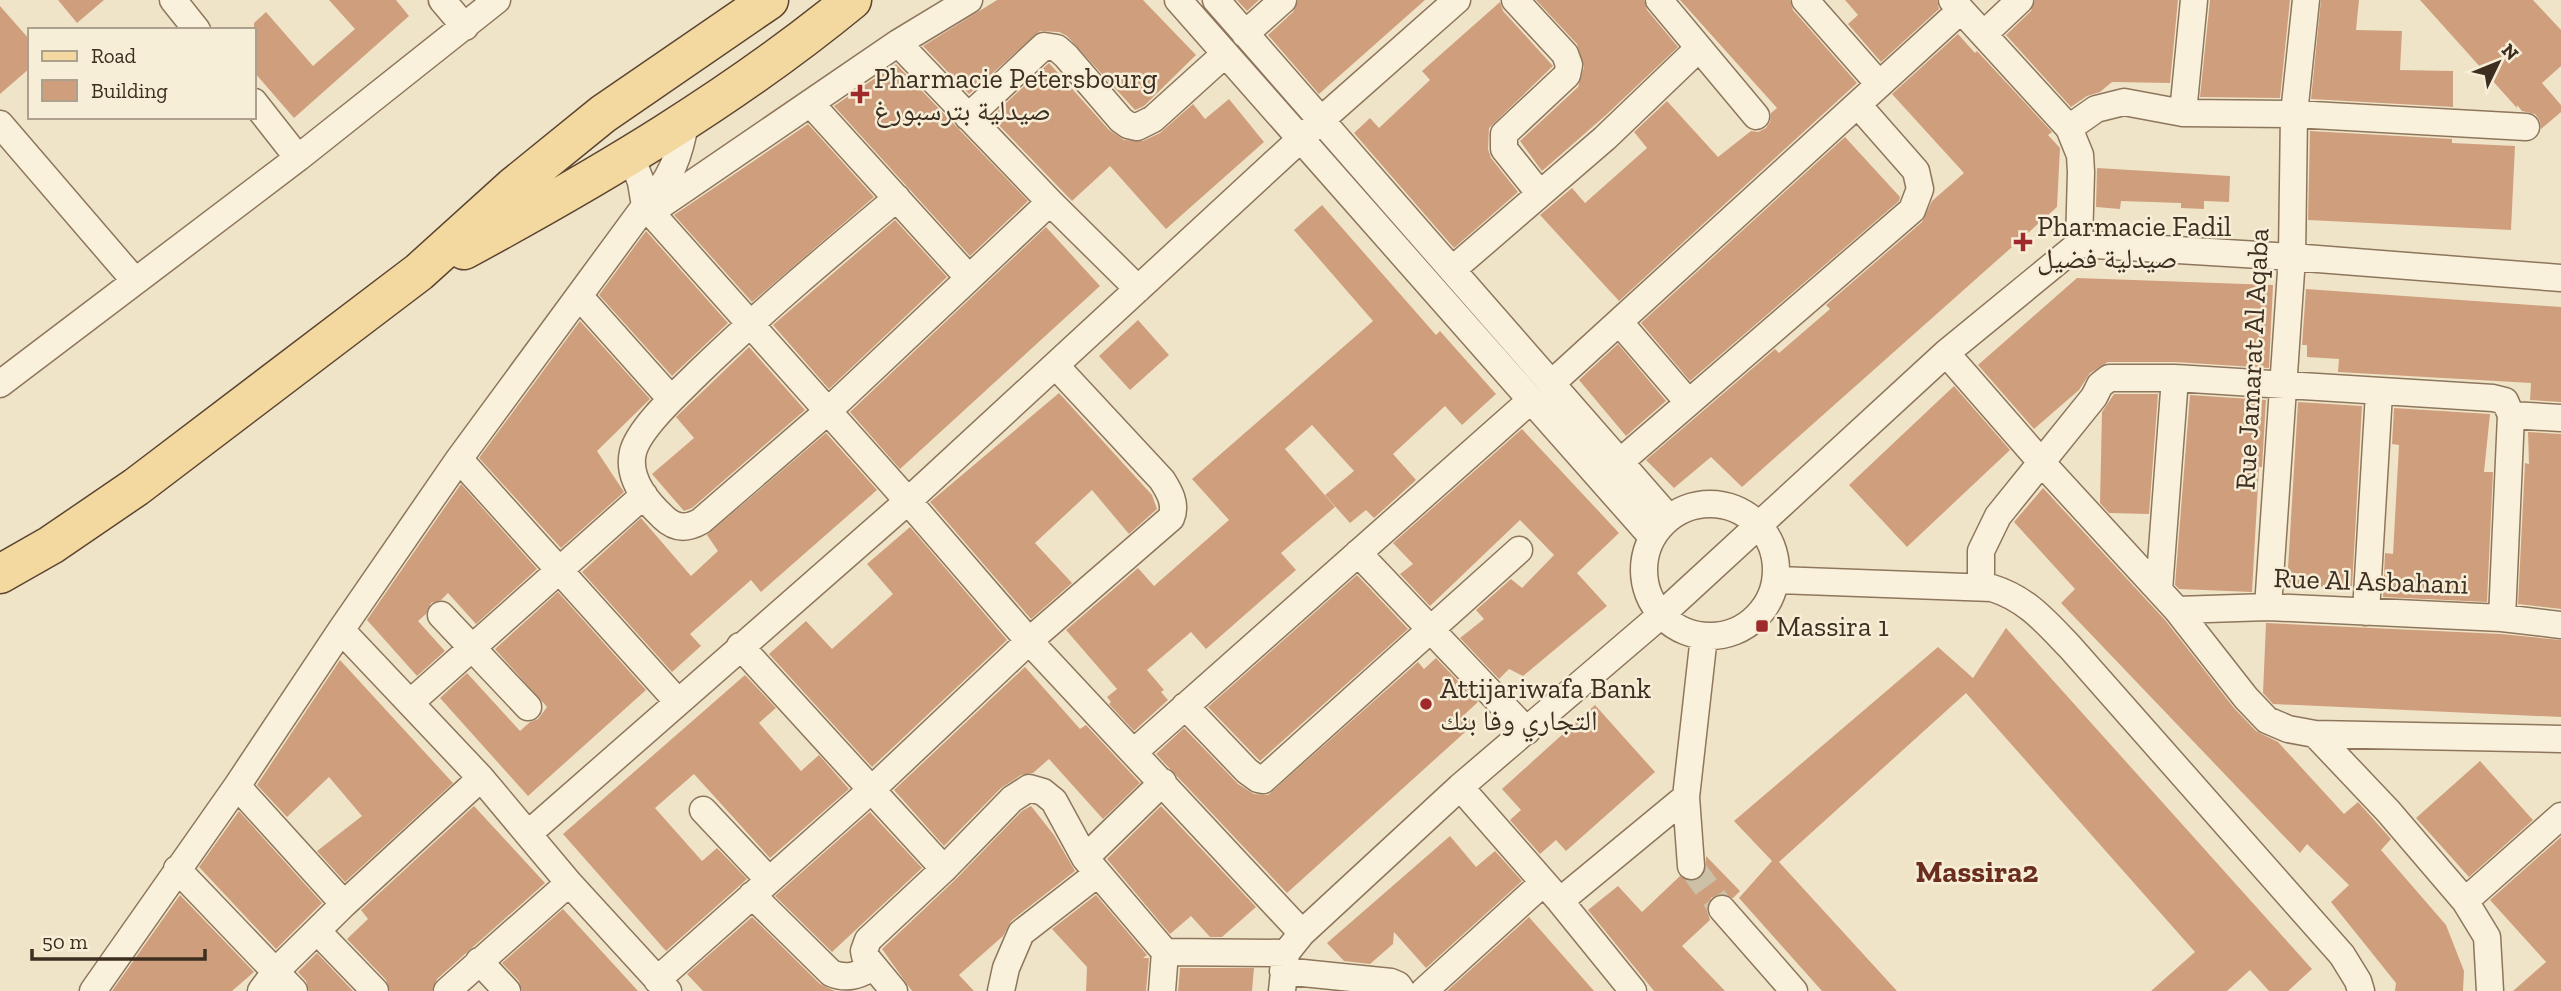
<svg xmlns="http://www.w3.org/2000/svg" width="2561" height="991" font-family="'Zilla Slab','Noto Naskh Arabic',serif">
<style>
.building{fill:#cf9f7d}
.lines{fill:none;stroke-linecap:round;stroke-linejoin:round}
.minor-tunnel{stroke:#ccc0a6;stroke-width:26;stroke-dasharray:26 13;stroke-linecap:butt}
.minor-casing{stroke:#8d765c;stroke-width:29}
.primary-casing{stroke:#5b4430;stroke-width:41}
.minor{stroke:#faf1dc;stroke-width:26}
.primary{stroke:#f3d9a0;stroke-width:38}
.poi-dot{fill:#9e2a2b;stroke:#f7eed8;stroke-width:2.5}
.labels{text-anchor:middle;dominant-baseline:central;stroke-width:5;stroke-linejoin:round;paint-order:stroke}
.poi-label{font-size:28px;fill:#3d2e20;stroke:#f7eed8;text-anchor:start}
.street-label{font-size:28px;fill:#3d2e20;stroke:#f7eed8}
.neighbourhood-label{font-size:30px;font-weight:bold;fill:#6b2e1e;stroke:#f7eed8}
</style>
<rect width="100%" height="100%" fill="#f0e4c8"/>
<path class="building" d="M58 0H104L77 23Z
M329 0H396L409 16 294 118 254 72V23L266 12 313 66 355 29Z
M997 0H1143L1196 55 1144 106 1135 110 1067 36 1059 32 1040 31 969 94 923 46Z
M1237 0H1259L1247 11Z
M1298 0H1425L1319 94 1268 35 1293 12Z
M1536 0H1644L1647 10 1678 47 1606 115 1542 171 1520 141 1578 87 1584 67 1577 44Z
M1680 0H1790L1793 10 1857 83 1619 301 1540 215 1572 188 1585 203 1647 148 1634 132 1667 101 1718 157 1751 131 1758 132 1766 128 1770 122 1771 113 1777 108Z
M1845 0H1937L1939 9 1881 62 1848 24 1858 15Z
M2035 0H2178L2170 83 2112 82 2100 92 2087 96 2071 107 2006 35 2031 11Z
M2210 0H2290L2280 98 2200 97Z
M2321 0H2359L2356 30 2402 31 2400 70 2453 71V107L2311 99Z
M2420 0H2533L2561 30V66L2542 83 2561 105V112L2541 129 2540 121 2535 114 2522 111 2517 105V108Z
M1500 2 1503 11 1553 66 1489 128 1488 149 1491 158 1518 192 1454 248 1354 133 1370 118 1379 128 1430 80 1422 71Z
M0 6 30 40V68L0 94Z
M1958 34 1975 53 1977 51 2052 132 2048 135 2060 148 2057 207 1742 487 1711 457 1674 488 1646 460 1775 349 1779 353 1830 309 1826 305 1922 222 1932 201 1964 173 1892 94Z
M1049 63 1109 130 1124 140 1143 141 1160 133 1193 104 1205 119 1229 99 1264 142 1166 229 1110 166 1072 201 991 117Z
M896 64 1028 201 970 256 834 106Z
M808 124 874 197 752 302 674 215Z
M2310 131 2452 139V143L2515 146 2511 230 2308 220Z
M1845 137 1900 197 1899 201 1690 381 1641 323Z
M2097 168 2230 176 2229 202 2204 201V209L2181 208V203L2121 201 2120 209 2096 207Z
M1322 205 1436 335 1440 331 1496 394 1462 425 1445 406 1393 454 1416 480 1374 518 1366 510 1350 523 1325 495 1354 471 1312 425 1285 449 1335 507 1281 553 1296 570 1206 649 1191 632 1147 670 1164 690 1161 692 1168 700 1134 731 1109 704 1111 702 1107 697 1117 689 1066 630 1138 568 1154 586 1229 520 1192 479 1373 321 1294 230Z
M895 220 947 277 829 389 773 325Z
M1046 227 1100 286 900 469 850 412Z
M646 231 728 323 672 376 599 295Z
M2077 278 2273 285 2269 368 2175 362H2108L2090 373 2079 390 2034 429 1978 365Z
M2306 289 2561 307V402L2530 400 2531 383 2338 372 2339 359 2307 357V345H2302Z
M1138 320 1169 355 1130 390 1099 356Z
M580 321 650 399 597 451 624 492 561 548 479 458Z
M1618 344 1666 401 1626 436 1579 380Z
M749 347 805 410 692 508 684 511 652 474 694 438 676 417Z
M1954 386 2010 450 1907 547 1849 485Z
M1059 393 1152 495 1157 509 1129 534 1092 490 1035 543 1072 583 1031 619 930 502Z
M2114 394H2158L2149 514 2109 513 2100 503 2102 412Z
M2190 395 2266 400 2262 467H2259L2252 592 2179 589 2175 585Z
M2298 402 2362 406 2352 588 2287 585Z
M2394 408 2490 414 2484 472H2493L2487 602 2383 597 2385 553 2393 554 2399 445 2392 444Z
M1522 429 1619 533 1577 573 1607 606 1523 676 1509 669 1499 679 1460 638 1484 619 1476 610 1511 579 1522 588 1554 555 1520 520 1430 606 1400 574 1413 564 1393 543Z
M2528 432 2561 434V609L2518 604 2525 463 2529 464Z
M826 433 877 490 761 592 751 580 690 634 701 646 672 672 582 572 641 518 691 576 718 551 707 535Z
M461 484 537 569 476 624 448 593 441 600 431 603 426 614 418 621 445 651 417 676 367 620Z
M2043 488 2165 620 2234 708 2256 731 2278 742 2344 814 2358 802 2391 839 2381 850 2446 925 2464 971 2463 991H2395L2396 983 2331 902 2349 885 2307 844 2300 853 2061 603 2075 589 2014 522Z
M910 527 1007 640 872 767 769 654 806 621 832 649 893 594 867 564Z
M1357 575 1408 629 1260 761 1208 707Z
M558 592 646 690 528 796 440 698 467 673 520 731 530 722 538 719 547 707 495 649Z
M2266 623 2501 634 2561 640V717L2273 704 2263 693Z
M2006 628 2312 969 2288 991H2269L2250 970 2227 991H2151L2195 952 1966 693 1779 862 1897 991H1822L1739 898 1772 861 1734 821 1938 647 1973 678Z
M1436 658 1478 702 1465 714 1474 724 1287 893 1156 754 1184 728 1238 784 1254 794 1268 795 1418 662 1424 669Z
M340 660 453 783 345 882 317 851 362 816 329 777 287 817 257 785Z
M1025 667 1080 729 1086 725 1140 783 1103 819 1049 759 1033 773 1021 775 1001 788 944 846 894 790Z
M745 675 776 708 759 723 801 771 819 755 849 789 770 858 694 774 655 808 702 861 717 848 747 879 666 951 563 834Z
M1595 705 1655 772 1566 851 1556 840 1540 854 1510 820 1521 810 1502 789Z
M2480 761 2533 820 2469 877 2416 818Z
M474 806 545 883 437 979 432 991H390L386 980 347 939 368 919 361 910Z
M1031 806 1054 835 1075 871 1011 921 1003 936 959 975 974 991H912L882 949 955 880 1022 811Z
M1161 806 1256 907 1222 937H1210L1191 916 1170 934 1107 859Z
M239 811 322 903 276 949 199 867Z
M870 812 922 868 832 952 775 896Z
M1450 836 1476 867 1495 851 1522 881 1426 968 1394 932 1393 944 1370 964 1344 961 1327 943Z
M2561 837V991H2513L2546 962 2490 900Z
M1706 856 1740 891 1733 898 1720 894 1711 898 1707 911 1710 920 1682 946 1725 991H1654L1588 910 1618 886 1642 912 1680 876 1691 882 1700 879 1705 872Z
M180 895 254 972 232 991H112Z
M1096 895 1147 955 1143 958H1149L1146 991H1086L1087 967 1052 929Z
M563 909 638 991H522L519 981 502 963Z
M752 917 820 984 835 991H703L687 974Z
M1529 917 1594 991H1447Z
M317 953 353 991H309L306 981 298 972Z
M1180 968H1254L1252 991H1178Z"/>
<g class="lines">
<path class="minor-tunnel" d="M1691 866 1722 909"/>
<defs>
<path id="minor" d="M173 0 197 30
M442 0 465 27
M1178 0 1652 537
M1216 0 1669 518
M1515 0 1565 54 1569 65 1567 75 1504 134V149L1540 194
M1659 0 1756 116
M1805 0 1879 84
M1952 0 2069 128 2080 155 2081 172 2079 244
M1245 34 1283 0
M1984 34 2020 0
M898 43 1050 202 1138 289
M254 102 298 158
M810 103 968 277
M2183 113 2194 0
M968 117 1044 46 1057 48 1066 56 1121 120 1128 125 1137 127 1153 119 1225 54
M0 124 135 281
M2069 128 2096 109 2124 102 2183 113 2294 114 2526 127
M630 154 641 182 645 206 908 501 1029 641 1302 933
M897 198C829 255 761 312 697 374 679 392 639 428 633 452 627 477 646 501 663 517 675 529 687 529 701 521L828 411 1050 202
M655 209 898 43 969 0
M1452 270 1605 138 1699 48
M579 296 671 399
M1620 323 1688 402
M1946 353 2042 463 2177 610 2246 698 2267 720 2288 729 2315 734 2561 739
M1552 383 1961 10
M0 384 298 158 497 0
M2511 415 2561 418
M459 459 678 702
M1620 462 1912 210 1920 189 1916 171 1858 105
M1644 570a66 66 0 1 1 132 0a66 66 0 1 1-132 0Z
M1358 553 1527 731
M1776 580 1992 588C2027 599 2045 621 2070 647L2342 955 2358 981 2361 991
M1981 587V551L1998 516 2094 397 2100 385 2109 378H2175L2493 398 2505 401 2511 415 2502 618
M2159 590 2175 378
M2268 607 2292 257 2294 114 2306 0
M2177 610 2268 607 2502 618 2561 625
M2366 612 2379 393
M441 615 528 707
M341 630 481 778 569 883 668 991
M740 646 944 869
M410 703 644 495
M1185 706 1247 771 1258 779 1263 780 1519 550
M2315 734 2388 811 2465 901 2487 937 2490 991
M1134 752 1531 400
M237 786 344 904
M1460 787 1560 901 1633 991
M703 810 768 879
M528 834 908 501 1320 121 1457 0
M1085 858 1163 782
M1691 866 1686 797 1704 636
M177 869 294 991
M752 895 831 973C847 980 858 975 872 968
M1560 901 1686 797
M2465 901 2561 816
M1722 909 1794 991
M318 932 375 991
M479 961 507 991
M1283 971 1391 982 1398 985 1402 991
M657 980 870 791 1029 641 1171 518C1177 504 1169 491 1162 480L1056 366
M93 991 237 786 341 630 459 459 645 206C671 181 680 154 686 119
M261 991 276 971 344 904 481 778
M447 991 569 883
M894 991 865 956 864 951 868 940 944 869 1012 799 1029 788 1043 792 1054 801 1085 858 1165 952
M1001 991 1006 968 1021 933 1097 874
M1162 991 1165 952 1286 953
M1282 991 1286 953 1302 933 1460 787 1661 615 1946 353 2079 244 2292 257 2561 278
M1424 991 1543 883"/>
<path id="primary" d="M464 250C599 177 734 97 852 0
M0 574 51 545 136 487 419 272 513 187 603 114 769 0"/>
</defs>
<use href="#minor" class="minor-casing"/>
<use href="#primary" class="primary-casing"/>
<use href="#minor" class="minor"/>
<use href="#primary" class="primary"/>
</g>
<g class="poi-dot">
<path d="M856.5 83.5h7v7h7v7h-7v7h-7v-7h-7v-7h7z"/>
<path d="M2019.5 231.5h7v7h7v7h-7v7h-7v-7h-7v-7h7z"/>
<rect x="1755" y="619" width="14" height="14" rx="3.5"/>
<circle cx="1426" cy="704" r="7"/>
</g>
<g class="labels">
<g class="poi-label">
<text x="874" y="78">Pharmacie Petersbourg<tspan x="874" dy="32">صيدلية بترسبورغ</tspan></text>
<text x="2037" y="226">Pharmacie Fadil<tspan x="2037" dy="32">صيدلية فضيل</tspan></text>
<text x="1776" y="626">Massira 1</text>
<text x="1440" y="688">Attijariwafa Bank<tspan x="1440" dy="32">التجاري وفا بنك</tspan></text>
</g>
<g class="street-label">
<text transform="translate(2252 359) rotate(-87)">Rue Jamarat Al Aqaba</text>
<text transform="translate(2371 581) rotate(2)">Rue Al Asbahani</text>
</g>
<g class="neighbourhood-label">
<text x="1977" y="872">Massira2</text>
</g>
</g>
<rect x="28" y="28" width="228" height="91" fill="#f7eed8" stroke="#ada18e" stroke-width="2"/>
<rect x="42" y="51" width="35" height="10" fill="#f3d9a0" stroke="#ada18e" stroke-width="2"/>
<text x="91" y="63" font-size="21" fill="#3d2e20">Road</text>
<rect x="42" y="80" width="35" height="21" fill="#cf9f7d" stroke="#ada18e" stroke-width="2"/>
<text x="91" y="98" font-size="21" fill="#3d2e20">Building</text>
<g transform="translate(2498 63) rotate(47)" stroke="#f7eed8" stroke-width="5" paint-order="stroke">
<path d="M0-5L12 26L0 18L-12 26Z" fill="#3d2e20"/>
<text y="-10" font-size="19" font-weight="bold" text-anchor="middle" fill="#3d2e20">N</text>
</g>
<path d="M32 949v10h173v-10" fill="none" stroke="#3d2e20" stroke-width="3.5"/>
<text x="42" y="949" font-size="21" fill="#3d2e20" stroke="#f7eed8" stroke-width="5" paint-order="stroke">50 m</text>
</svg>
